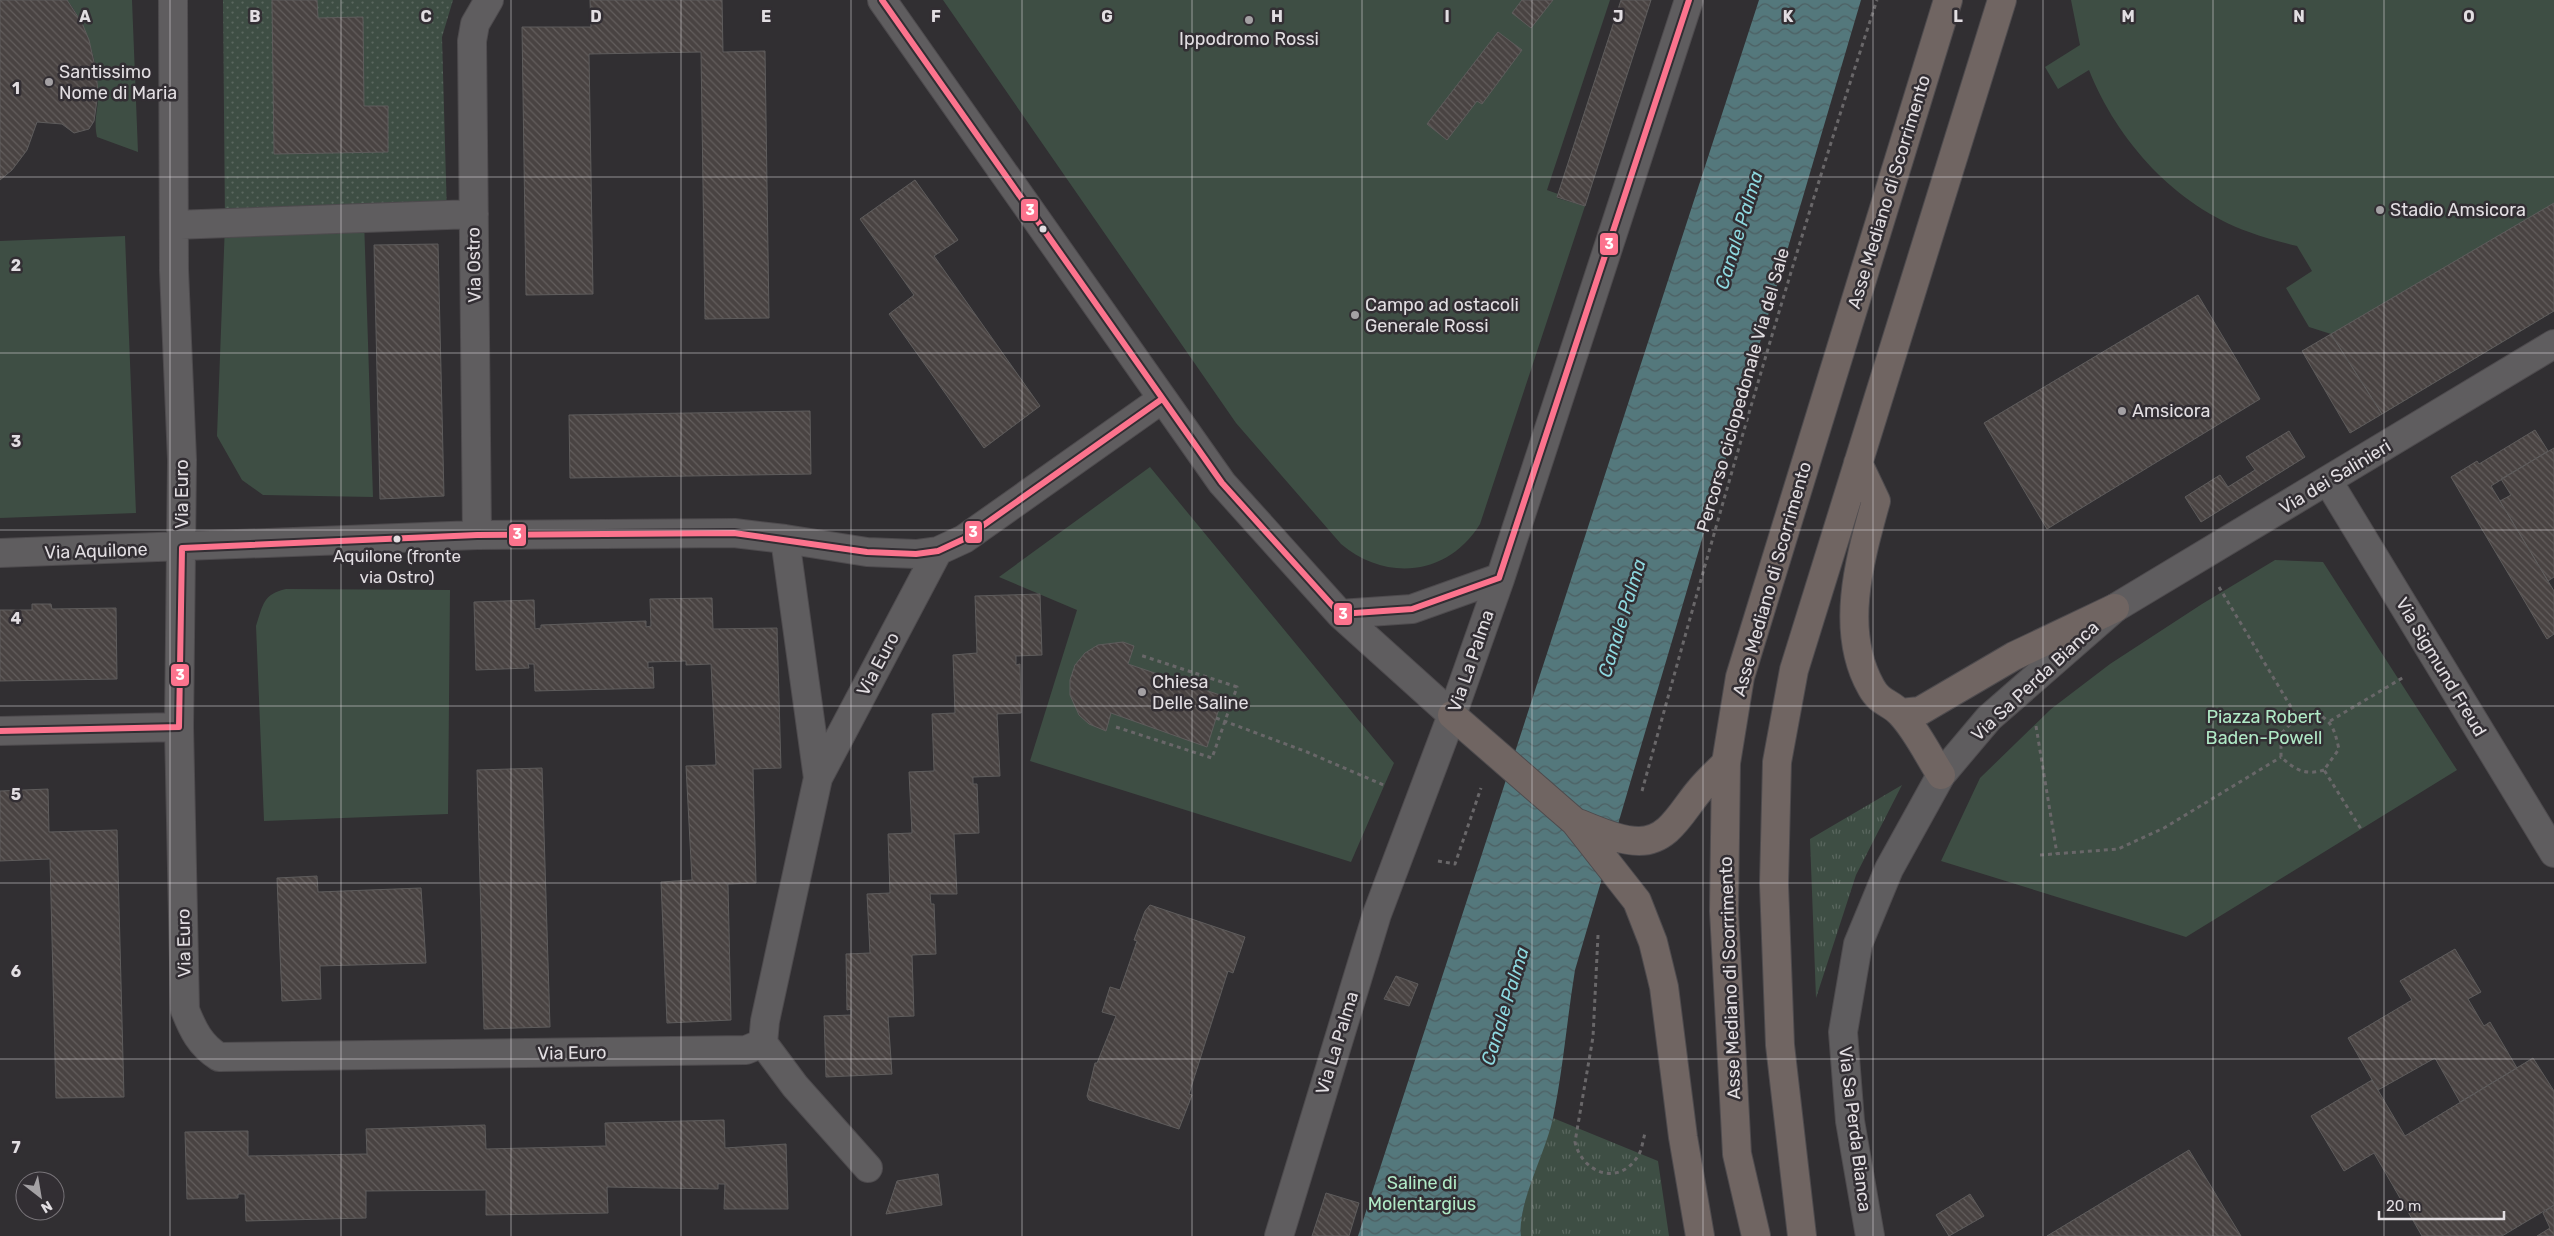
<svg xmlns="http://www.w3.org/2000/svg" width="2554" height="1236" font-family="Rubik,sans-serif">
<style>
.grass{fill:url(#grass-tufts)}
.park{fill:#3e4e44}
.garden{fill:url(#garden-dots)}
.water{fill:url(#water-waves)}
.building{fill:url(#building-back-hatch);stroke:#5e5c5c}
.lines{fill:none;stroke-linecap:round;stroke-linejoin:round}
.minor-casing{stroke:#4e4b4e;stroke-width:30}
.highway-casing{stroke:#4e4b4e;stroke-width:30}
.path{stroke:#696769;stroke-width:3;stroke-dasharray:4 4;stroke-linecap:butt}
.minor{stroke:#5f5d5f;stroke-width:28}
.highway{stroke:#706562;stroke-width:28}
.bus-1-casing{stroke:#322e33;stroke-width:10}
.bus-1{stroke:#fc738d;stroke-width:6}
.grid{fill:none;stroke:#e2dee2;stroke-width:1;stroke-opacity:0.55}
.poi-dot{fill:#a4a1a4;stroke:#322e33;stroke-width:2}
.bus-dot{fill:#e2dee2;stroke:#322e33;stroke-width:2}
.labels{text-anchor:middle;dominant-baseline:central;stroke-width:5;stroke-linejoin:round;paint-order:stroke}
.bus-label{font-size:17px;fill:#e2dee2;stroke:#322e33}
.poi-label{font-size:18px;fill:#e2dee2;stroke:#322e33;text-anchor:start}
.street-label{font-size:18px;fill:#e2dee2;stroke:#322e33}
.park-label{font-size:18px;fill:#b0e9c6;stroke:#322e33}
.water-label{font-size:19px;font-style:italic;fill:#8dd8df;stroke:#322e33}
.grid-label{font-size:16px;text-anchor:middle;font-weight:bold;fill:#e2dee2;stroke:#322e33;stroke-width:5;stroke-linejoin:round;paint-order:stroke}
.line-badge{stroke:#322e33;stroke-width:2}
.badge-label{font-size:14px;text-anchor:middle;font-weight:bold;fill:#fff}
</style>
<defs>
<pattern id="grass-tufts" width="24" height="20" patternUnits="userSpaceOnUse" patternTransform="scale(1.25)"><rect width="24" height="20" fill="#3e4e44"/><path d="M3 7l-1-3M5 7V3M7 7l1-3M15 17l-1-3M17 17v-4M19 17l1-3" fill="none" stroke="#5a675f"/></pattern>
<pattern id="garden-dots" width="8" height="8" patternUnits="userSpaceOnUse" patternTransform="scale(1.25)"><rect width="8" height="8" fill="#3e4e44"/><path d="M2 2h.1M6 6h.1" fill="none" stroke="#5a675f" stroke-width="1.8" stroke-linecap="round"/></pattern>
<pattern id="water-waves" width="16" height="10" patternUnits="userSpaceOnUse" patternTransform="scale(1.25)"><rect width="16" height="10" fill="#54787c"/><path d="M0 5q4-4 8 0t8 0" fill="none" stroke="#4d6063"/></pattern>
<pattern id="building-back-hatch" width="6" height="6" patternUnits="userSpaceOnUse" patternTransform="scale(1.25)"><rect width="6" height="6" fill="#494342"/><path d="M-1 5l2 2M0 0l6 6M5-1l2 2" fill="none" stroke="#635e5d"/></pattern>
</defs>
<rect width="100%" height="100%" fill="#312f32"/>
<path class="grass" d="M1902 785 1856 875 1816 998 1810 839Z
M1553 1118 1658 1161 1669 1236H1521C1517 1207 1544 1149 1553 1118Z"/>
<path class="park" d="M67 0H132L138 152 97 137C93 118 99 108 98 91 97 59 87 25 67 0Z
M943 0H1610L1547 190 1558 194 1557 198 1585 206 1480 524C1448 576 1386 582 1341 544L1236 423Z
M2071 0H2554V311L2382 414 2331 334 2309 327 2286 288 2312 271 2297 246C2281 242 2265 238 2249 232 2176 206 2117 141 2089 70L2058 89 2045 67 2080 45Z
M364 219 373 497 263 495 242 480 217 436 225 224Z
M125 236 136 513 0 518V241Z
M1150 467 1394 763 1351 862 1030 761 1077 610 999 577Z
M2275 560 2323 562 2457 770 2186 937 1941 861 1980 778 2051 709 2110 664 2202 604Z
M286 589 450 590 448 814 264 821 256 626C263 605 263 594 286 589Z"/>
<path class="garden" d="M223 0H453L442 37 447 216 225 224Z"/>
<path class="water" d="M1759 0H1861L1575 970C1567 1019 1563 1070 1553 1118 1546 1152 1517 1204 1521 1236H1358Z"/>
<path class="building" d="M0 0H67L82 23 89 40 96 71 98 93 94 121 89 129 74 133 62 124 37 122 27 150 12 170 0 180Z
M272 0H317L318 18 363 17 364 106H388V152L274 154Z
M590 0H722L723 52 765 51 769 318 705 319 701 52 589 54 593 294 526 295 522 27H591Z
M1522 0H1553L1531 28 1512 13Z
M1621 0H1651L1585 206 1557 197Z
M1498 32 1522 50 1482 104 1477 101 1447 140 1427 124Z
M915 180 958 240 934 256 1040 406 984 448 889 314 914 295 860 219Z
M2554 203V311L2382 414 2331 334Z
M438 244 444 496 380 499 374 245Z
M2198 295 2260 399 2047 529 1984 423Z
M2331 334 2382 414 2350 433 2302 351Z
M810 411 811 474 570 478 569 415Z
M2535 430 2548 451 2491 486 2554 591V634L2547 639 2451 477 2477 461 2479 464Z
M2289 431 2305 457 2201 522 2185 497 2220 475 2228 487 2255 470 2246 457Z
M2554 448V577L2548 581 2500 501 2511 495 2501 479Z
M1040 594 1042 655 1016 656V665L1020 664 1021 713 997 714 1000 776 973 777V784H977L979 833 954 834 957 894H930L931 904H934L936 954 912 955 914 1016 888 1017 892 1074 826 1077 824 1016 851 1015V1009L847 1010 846 954 870 953 867 894 890 893 888 834 912 833 909 772 934 771 932 714 955 713 953 655 977 653 975 596Z
M712 598 713 629 777 628 781 768 753 769 756 883 728 884 731 1020 667 1023 661 882 692 880 686 766 716 765 711 664 686 665V661L648 662V668L653 667 654 688 535 691 534 664H528L529 668 476 670 474 602 534 600 535 629 541 628V625L646 621V627L651 626 650 599Z
M32 604H51L52 609 116 608 117 679 0 681V610H32Z
M1123 642 1134 646 1128 664 1223 696 1207 747 1111 713 1106 731 1089 724 1079 715 1070 695V680L1075 665 1085 653 1098 645Z
M542 768 550 1027 484 1029 477 770Z
M48 789 49 832 117 830 124 1097 56 1098 50 859 0 861V791Z
M317 876 318 892 421 888 426 963 320 966 321 999 282 1001 277 878Z
M1150 905 1245 937 1233 973 1228 971 1189 1094 1192 1095 1179 1129 1089 1100 1087 1096 1095 1063H1097L1116 1016 1102 1012 1110 987 1120 990 1137 941 1134 940 1145 911Z
M2455 949 2481 992 2468 999 2484 1026 2490 1022 2517 1068 2460 1102 2435 1058 2378 1090 2348 1038 2412 1000 2400 981Z
M1396 976 1418 984 1409 1006 1384 999Z
M2533 1058 2554 1091V1205L2502 1236H2422L2374 1153 2344 1171 2311 1116 2372 1080 2405 1136Z
M724 1120 725 1148 786 1144 788 1209H724L725 1184H718V1189L607 1187 608 1213 486 1215V1190L366 1191V1218L246 1221 245 1194H238V1198L187 1199 185 1132 248 1131V1156L367 1154 366 1129 485 1125 486 1149 606 1146 605 1123Z
M2189 1150 2241 1236H2047Z
M938 1174 942 1205 886 1214 897 1181Z
M1326 1193 1359 1203 1349 1236H1312Z
M1970 1194 1984 1216 1949 1236 1936 1215Z
M2554 1205V1236H2537L2550 1228 2543 1213Z"/>
<g class="lines">
<defs>
<path id="minor" d="M173 0 174 270 182 460 179 727 185 1010C193 1030 200 1045 219 1057L746 1050 763 1043 765 1021 818 778 938 551
M882 0 1222 483 1340 614 1452 715
M174 225 474 214
M2328 481 2554 853
M477 535 472 41 475 24 489 0
M785 539 818 778
M0 553 477 535 734 533 785 539 867 552 916 554 938 551 964 539 1162 399
M1340 614 1412 609 1499 578
M0 731 179 727
M763 1043 795 1086 868 1168
M1279 1236 1377 914 1452 715 1500 579 1689 0
M1870 1236 1850 1121 1843 1032 1858 944 1889 869 1941 775 1989 718 2115 608 2554 344"/>
<path id="highway" d="M1858 463 1876 501C1860 559 1839 630 1871 687 1880 704 1891 702 1901 714 1917 731 1928 755 1941 775
M1901 713 1920 711 2014 656 2115 608
M1452 715 1575 822 1637 901 1653 942 1664 987 1683 1137 1700 1236
M1575 822C1594 829 1618 841 1639 841 1669 841 1682 811 1699 791 1707 781 1717 772 1726 763
M1756 1236 1737 1154 1724 911 1726 763 1740 677 1948 0
M1802 1236 1780 1045 1774 884 1777 762 1794 670 2002 0"/>
</defs>
<use href="#minor" class="minor-casing"/>
<use href="#highway" class="highway-casing"/>
<path class="path" d="M2219 587 2297 717
M1216 718 1307 752 1386 786
M2330 721 2404 677
M2036 726 2057 854
M1116 727 1212 758 1237 687 1140 655
M2324 770C2305 776 2294 769 2281 757V734L2297 717 2320 715C2334 724 2335 733 2339 749L2324 770 2361 829
M1642 791C1715 526 1791 261 1877 0
M2040 855 2118 849 2164 828 2281 757
M1438 861 1455 864 1481 788
M1598 935 1593 1037 1575 1142C1582 1173 1619 1187 1638 1156 1642 1150 1643 1140 1645 1133"/>
<use href="#minor" class="minor"/>
<use href="#highway" class="highway"/>
<defs>
<path id="bus-1" d="M882 0 1222 483 1340 614 1412 609 1499 578 1689 0
M0 731 179 727 182 548 477 535 734 533 867 552 916 554 938 551 964 539 1162 399"/>
</defs>
<use href="#bus-1" class="bus-1-casing"/>
<use href="#bus-1" class="bus-1"/>
</g>
<path class="grid" d="M170 0V1236M341 0V1236M511 0V1236M681 0V1236M851 0V1236M1022 0V1236M1192 0V1236M1362 0V1236M1532 0V1236M1703 0V1236M1873 0V1236M2043 0V1236M2213 0V1236M2384 0V1236M0 177H2554M0 353H2554M0 530H2554M0 706H2554M0 883H2554M0 1059H2554"/>
<g class="poi-dot">
<circle cx="1249" cy="20" r="5"/>
<circle cx="49" cy="82" r="5"/>
<circle cx="2380" cy="210" r="5"/>
<circle cx="1355" cy="315" r="5"/>
<circle cx="2122" cy="411" r="5"/>
<circle cx="1142" cy="692" r="5"/>
</g>
<g class="bus-dot">
<circle cx="1043" cy="229" r="4.5"/>
<circle cx="397" cy="539" r="4.5"/>
</g>
<g class="labels">
<g class="bus-label">
<text x="397" y="556">Aquilone (fronte<tspan x="397" dy="21">via Ostro)</tspan></text>
</g>
<g class="poi-label">
<text x="1249" y="39" text-anchor="middle">Ippodromo Rossi</text>
<text x="59" y="72">Santissimo<tspan x="59" dy="21">Nome di Maria</tspan></text>
<text x="2390" y="210">Stadio Amsicora</text>
<text x="1365" y="305">Campo ad ostacoli<tspan x="1365" dy="21">Generale Rossi</tspan></text>
<text x="2132" y="411">Amsicora</text>
<text x="1152" y="682">Chiesa<tspan x="1152" dy="21">Delle Saline</tspan></text>
</g>
<g class="street-label">
<text transform="translate(1889 192) rotate(-73)">Asse Mediano di Scorrimento</text>
<text transform="translate(474 265) rotate(-91)">Via Ostro</text>
<text transform="translate(1743 390) rotate(-74)">Percorso ciclopedonale Via del Sale</text>
<text transform="translate(2335 477) rotate(-31)">Via dei Salinieri</text>
<text transform="translate(182 494) rotate(-90)">Via Euro</text>
<text transform="translate(96 551) rotate(-2)">Via Aquilone</text>
<text transform="translate(1772 579) rotate(-74)">Asse Mediano di Scorrimento</text>
<text transform="translate(1471 661) rotate(-71)">Via La Palma</text>
<text transform="translate(878 664) rotate(-62)">Via Euro</text>
<text transform="translate(2441 667) rotate(59)">Via Sigmund Freud</text>
<text transform="translate(2035 681) rotate(-43)">Via Sa Perda Bianca</text>
<text transform="translate(184 943) rotate(-91)">Via Euro</text>
<text transform="translate(1730 978) rotate(-92)">Asse Mediano di Scorrimento</text>
<text transform="translate(1337 1043) rotate(-73)">Via La Palma</text>
<text transform="translate(572 1053) rotate(-1)">Via Euro</text>
<text transform="translate(1855 1129) rotate(83)">Via Sa Perda Bianca</text>
</g>
<g class="park-label">
<text x="2264" y="717">Piazza Robert<tspan x="2264" dy="21">Baden-Powell</tspan></text>
<text x="1422" y="1183">Saline di<tspan x="1422" dy="21">Molentargius</tspan></text>
</g>
<g class="water-label">
<text transform="translate(1739 230) rotate(-73)">Canale Palma</text>
<text transform="translate(1622 618) rotate(-73)">Canale Palma</text>
<text transform="translate(1505 1006) rotate(-73)">Canale Palma</text>
</g>
</g>
<g class="grid-label">
<text x="85" y="22">A</text>
<text x="255" y="22">B</text>
<text x="426" y="22">C</text>
<text x="596" y="22">D</text>
<text x="766" y="22">E</text>
<text x="936" y="22">F</text>
<text x="1107" y="22">G</text>
<text x="1277" y="22">H</text>
<text x="1447" y="22">I</text>
<text x="1618" y="22">J</text>
<text x="1788" y="22">K</text>
<text x="1958" y="22">L</text>
<text x="2128" y="22">M</text>
<text x="2299" y="22">N</text>
<text x="2469" y="22">O</text>
<text x="16" y="94">1</text>
<text x="16" y="271">2</text>
<text x="16" y="447">3</text>
<text x="16" y="624">4</text>
<text x="16" y="800">5</text>
<text x="16" y="977">6</text>
<text x="16" y="1153">7</text>
</g>
<g class="line-badge">
<rect x="1020" y="198" width="19" height="24" rx="5" fill="#fc738d"/>
<rect x="1599" y="232" width="20" height="24" rx="5" fill="#fc738d"/>
<rect x="964" y="520" width="19" height="24" rx="5" fill="#fc738d"/>
<rect x="508" y="523" width="19" height="24" rx="5" fill="#fc738d"/>
<rect x="1333" y="602" width="20" height="24" rx="5" fill="#fc738d"/>
<rect x="170" y="663" width="20" height="24" rx="5" fill="#fc738d"/>
</g>
<g class="badge-label">
<text x="1030" y="215">3</text>
<text x="1609" y="249">3</text>
<text x="973" y="537">3</text>
<text x="517" y="539">3</text>
<text x="1343" y="619">3</text>
<text x="180" y="680">3</text>
</g>
<g transform="translate(40 1196) rotate(149)"><circle r="24" fill="#322e33" stroke="#787479"/>
<path d="M0-4L9 19L0 12L-9 19Z" fill="#a4a1a4"/>
<text y="-8" font-size="14" font-weight="bold" text-anchor="middle" fill="#e2dee2">N</text>
</g>
<path d="M2379 1211v8h125v-8" fill="none" stroke="#e2dee2" stroke-width="2.5"/>
<text x="2386" y="1211" font-size="15" fill="#e2dee2" stroke="#322e33" stroke-width="4" paint-order="stroke">20 m</text>
</svg>
